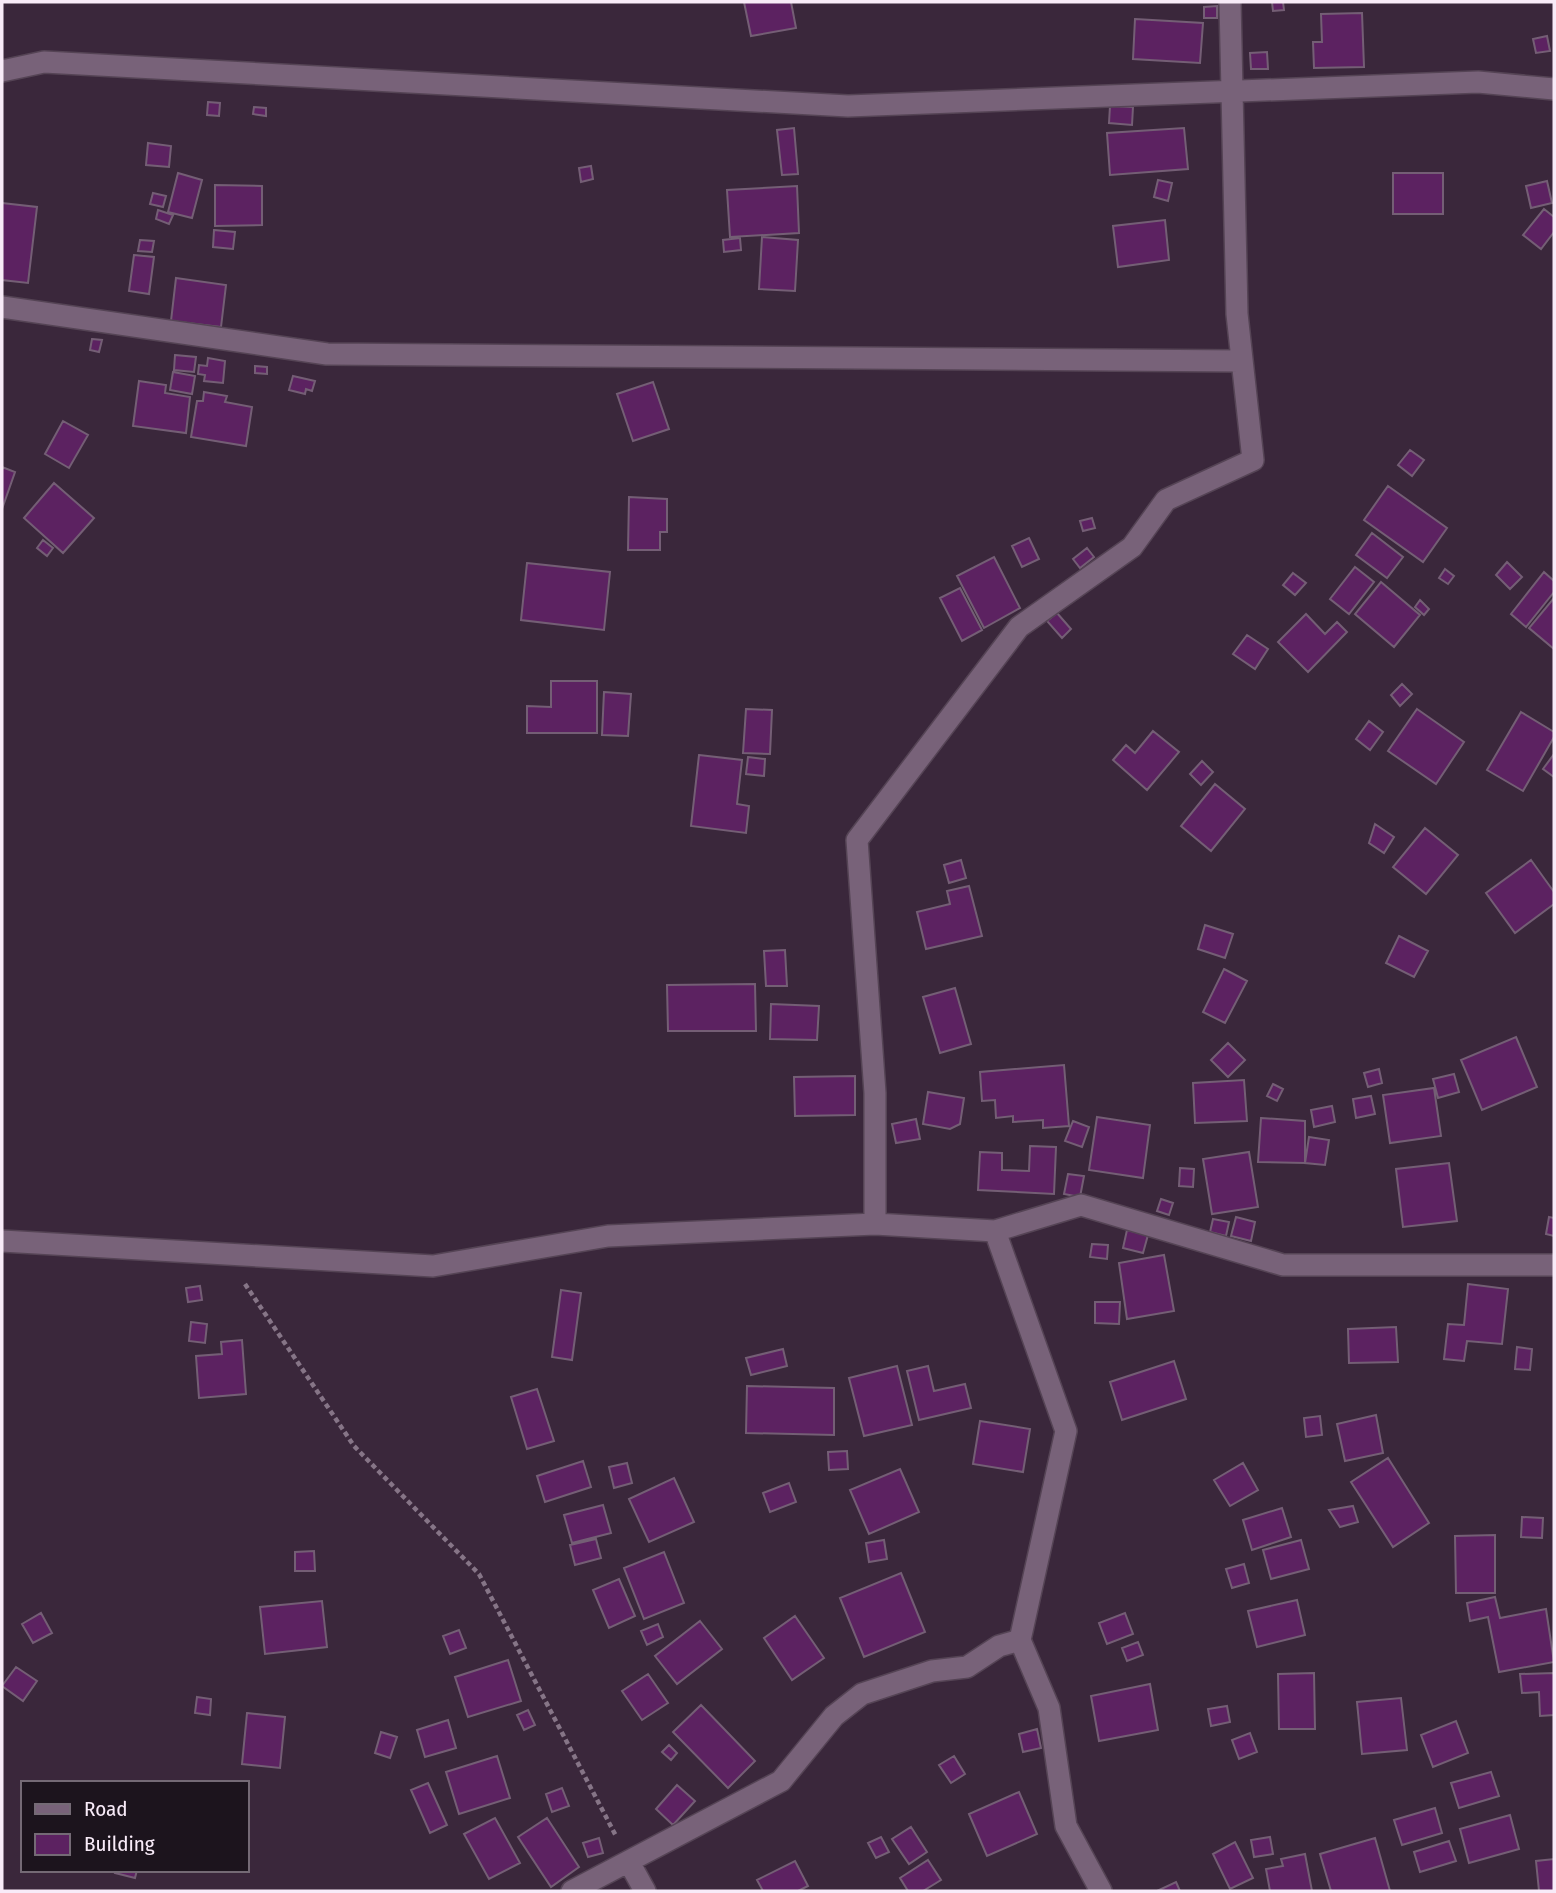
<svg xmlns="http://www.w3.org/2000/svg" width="1556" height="1893" font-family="'Fira Sans Condensed',sans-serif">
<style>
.building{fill:#5c2261;stroke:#745e75;stroke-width:2}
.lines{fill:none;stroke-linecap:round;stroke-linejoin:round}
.minor-casing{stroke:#545;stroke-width:24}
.path{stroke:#867587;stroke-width:4.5;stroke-dasharray:5 3.5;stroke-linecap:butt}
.minor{stroke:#786279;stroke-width:21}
</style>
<rect width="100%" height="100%" fill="#3a273b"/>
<path class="building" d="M736 2H791L796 28 751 36 744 2Z
M1272 2H1283L1284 10 1273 11Z
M1217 6V18H1204V7Z
M1362 13 1364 67 1314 68 1313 42H1322L1321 14Z
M1135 19 1203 23 1200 63 1133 59Z
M1547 36 1550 51 1536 53 1533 39Z
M1267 52 1268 69H1251L1250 53Z
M208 102 220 103 219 116 207 115Z
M1110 106 1133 107 1132 125 1109 123Z
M254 107 266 108V116L253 114Z
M794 128 798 174 782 175 777 130Z
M1184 128 1188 169 1110 175 1107 133Z
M148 143 171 146 169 167 146 165Z
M591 166 593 179 581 182 579 168Z
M178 173 202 180 192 218 168 212Z
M1393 173H1443V214H1393Z
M1158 180 1172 183 1168 201 1154 197Z
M1547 181 1552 203 1531 208 1526 186Z
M215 185 262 186V225L215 226Z
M797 186 799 233 730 237 727 190Z
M153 193 166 196 163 207 150 204Z
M2 203 37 207 28 283 2 280Z
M1544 209 1554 217V232L1541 249 1523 235Z
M158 210 173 215 169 224 156 219Z
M1165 220 1169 260 1118 267 1113 226Z
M214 230 235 232 233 249 213 247Z
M762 237 798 240 795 291 759 289Z
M740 238 741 250 724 252 723 240Z
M140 240 154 241 152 252 138 251Z
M134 255 154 257 149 294 129 291Z
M176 278 226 285 221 327 171 321Z
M92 339 102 340 99 352 90 350Z
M175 355 196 357 194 372 174 370Z
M208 358 225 361 223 383 204 381 205 375 198 374 199 365 207 366Z
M255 366 267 367V374L255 373Z
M173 372 195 376 192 394 170 390Z
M293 376 315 381 312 391 306 389 305 394 289 390Z
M139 381 166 385 165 393 190 397 186 433 133 426Z
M653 382 669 429 633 441 617 394Z
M204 392 227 396 225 402 252 407 246 446 191 437 197 401H203Z
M63 421 88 435 69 468 45 454Z
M1410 450 1424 460 1412 476 1398 465Z
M2 467 15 472 2 509Z
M54 483 94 518 63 553 24 518Z
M1388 486 1447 528 1423 562 1364 520Z
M629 497 667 499V532H660V550H628Z
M1092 518 1095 528 1083 531 1080 521Z
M1372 533 1403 557 1387 578 1356 555Z
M1029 538 1039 559 1022 567 1012 546Z
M43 540 53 548 47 556 37 548Z
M1087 548 1094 557 1080 568 1073 559Z
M994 557 1020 608 984 628 957 576Z
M1507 562 1522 577 1510 589 1496 575Z
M527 563 610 572 604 630 521 620Z
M1355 567 1374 582 1349 614 1330 599Z
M1445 569 1454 576 1448 584 1439 578Z
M1544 572 1554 581V592L1526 627 1511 614Z
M1293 573 1306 583 1295 595 1283 585Z
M1381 582 1420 615 1394 647 1355 614Z
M960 588 982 630 962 641 940 598Z
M1554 598V649L1529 628Z
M1420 600 1429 609 1424 615 1415 607Z
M1057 613 1071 629 1062 638 1047 621Z
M1306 614 1325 634 1337 622 1347 632 1308 672 1278 642Z
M1247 635 1268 649 1255 669 1233 654Z
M551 681H597V733H527V706L551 707Z
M1402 684 1412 694 1400 706 1391 695Z
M604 692 631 694 628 736 602 735Z
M746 709 772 710 770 754 743 753Z
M1417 709 1464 742 1436 784 1388 751Z
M1521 712 1554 732V737L1523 791 1487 770Z
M1369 721 1383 732 1370 750 1356 739Z
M1153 731 1179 752 1147 790 1113 760 1126 745 1135 753Z
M1554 754V777L1543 769Z
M699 755 742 760 737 804 749 806 746 833 691 826Z
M748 757 765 759 764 776 746 774Z
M1202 761 1213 772 1201 785 1190 774Z
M1215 784 1245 809 1211 851 1181 826Z
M1375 824 1394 837 1384 853 1369 843Z
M1425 828 1458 855 1426 894 1393 867Z
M961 860 966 878 949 883 944 865Z
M1531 860 1554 892V904L1515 933 1486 893Z
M969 886 982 936 926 949 917 912 950 904 947 891Z
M1205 925 1233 934 1225 958 1198 949Z
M1399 936 1428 951 1414 977 1386 963Z
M785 950 787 986H766L764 951Z
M1224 969 1247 981 1225 1023 1203 1012Z
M755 984 756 1031H668L667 985Z
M955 988 971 1044 940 1053 923 997Z
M771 1004 819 1006 817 1040 770 1039Z
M1516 1037 1537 1087 1482 1110 1461 1060Z
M1228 1043 1245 1060 1228 1077 1211 1060Z
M1064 1065 1069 1126 1043 1128V1120L1013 1122V1116L996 1118 995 1100 982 1101 980 1072Z
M1379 1069 1382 1083 1368 1087 1364 1073Z
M1454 1074 1459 1092 1438 1098 1433 1079Z
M855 1076V1115L795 1116 794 1077Z
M1244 1080 1247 1121 1195 1123 1193 1083Z
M1273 1084 1283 1089 1277 1101 1267 1096Z
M1434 1088 1441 1136 1390 1143 1383 1095Z
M928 1092 964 1098 960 1124 950 1129 923 1124Z
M1371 1096 1375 1114 1356 1118 1353 1099Z
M1332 1106 1335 1122 1314 1127 1311 1110Z
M1097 1117 1150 1125 1143 1178 1089 1170Z
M1261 1118 1305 1121V1163L1258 1162Z
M916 1119 920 1139 896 1143 892 1124Z
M1073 1121 1089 1127 1082 1147 1065 1141Z
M1309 1137 1329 1140 1325 1165 1305 1163Z
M1030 1146 1056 1147 1054 1194 978 1190 980 1152 1002 1153V1170L1029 1171Z
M1249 1152 1258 1207 1212 1214 1203 1159Z
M1449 1163 1457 1221 1403 1227 1396 1169Z
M1180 1168 1194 1169 1193 1187 1179 1186Z
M1068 1174 1084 1176 1080 1197 1064 1194Z
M1161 1199 1173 1203 1169 1215 1157 1211Z
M1236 1217 1255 1222 1251 1241 1231 1236Z
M1549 1217 1554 1218V1236L1546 1234Z
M1213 1219 1229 1222 1226 1236 1210 1232Z
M1127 1230 1148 1235 1143 1253 1123 1248Z
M1092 1244 1108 1245 1107 1259 1090 1257Z
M1164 1255 1174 1311 1127 1319 1119 1263Z
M1468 1284 1508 1289 1502 1344 1467 1341 1464 1361 1444 1359 1448 1324 1464 1325Z
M200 1286 202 1300 188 1302 186 1288Z
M561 1290 581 1293 572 1360 552 1357Z
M1095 1302H1120L1119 1324 1095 1323Z
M191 1322 207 1324 205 1343 189 1341Z
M1396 1327 1398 1362 1349 1363 1348 1329Z
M242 1340 246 1394 199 1398 196 1356 222 1354 221 1342Z
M1517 1347 1532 1349 1530 1370 1515 1369Z
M783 1349 787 1366 751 1375 746 1358Z
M1174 1361 1186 1399 1122 1420 1110 1382Z
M897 1366 912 1425 864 1436 849 1378Z
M928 1366 934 1391 965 1384 971 1408 919 1420 907 1371Z
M747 1386 834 1388V1435L746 1433Z
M537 1389 554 1441 527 1449 511 1397Z
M1376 1415 1383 1453 1345 1461 1337 1424Z
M1320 1416 1322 1435 1306 1437 1304 1418Z
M980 1421 1030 1429 1023 1472 973 1464Z
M847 1451 848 1469 829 1470 828 1452Z
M1388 1458 1429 1523 1393 1547 1351 1482Z
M583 1461 591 1487 545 1502 537 1476Z
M627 1463 632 1483 614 1488 609 1467Z
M1243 1463 1258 1490 1230 1506 1214 1480Z
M900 1469 919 1512 869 1534 850 1490Z
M674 1478 694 1522 649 1542 629 1499Z
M789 1483 796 1502 770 1512 763 1493Z
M603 1505 611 1533 572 1543 564 1515Z
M1353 1506 1358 1522 1340 1527 1329 1510Z
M1282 1508 1291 1537 1252 1550 1243 1520Z
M1522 1517 1543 1518 1542 1538 1521 1537Z
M1495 1535V1593H1456L1455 1536Z
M596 1539 601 1558 575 1565 570 1545Z
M884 1540 887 1559 869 1562 866 1543Z
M1301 1540 1309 1569 1271 1579 1263 1550Z
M314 1551 315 1571H295V1552Z
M664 1552 684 1603 644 1619 624 1568Z
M1244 1564 1249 1583 1232 1588 1226 1569Z
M901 1573 925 1632 864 1657 840 1598Z
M619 1579 635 1616 609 1628 593 1590Z
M1495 1597 1500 1618 1546 1609 1554 1662 1499 1672 1488 1617 1470 1621 1467 1603Z
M1297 1600 1305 1635 1257 1647 1248 1611Z
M322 1601 327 1647 265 1654 260 1607Z
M41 1613 52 1633 33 1643 22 1624Z
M1125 1613 1133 1634 1107 1644 1099 1623Z
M795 1616 824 1658 792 1680 764 1638Z
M700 1621 722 1649 677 1684 655 1656Z
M658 1624 663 1637 647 1645 641 1631Z
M459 1630 466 1648 450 1654 443 1636Z
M1138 1642 1143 1655 1127 1661 1122 1648Z
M508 1660 521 1701 468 1717 455 1677Z
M16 1667 37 1681 23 1701 2 1686Z
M1314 1673 1315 1729H1279L1278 1674Z
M1554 1673V1715L1540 1716 1539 1692 1522 1693 1520 1674Z
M648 1674 668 1703 642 1720 622 1691Z
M1150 1684 1158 1730 1099 1741 1091 1696Z
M197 1697 211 1699 210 1715 195 1713Z
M1401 1698 1407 1750 1362 1754 1357 1702Z
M701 1705 755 1761 728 1788 673 1732Z
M1227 1706 1230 1722 1211 1726 1208 1709Z
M528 1710 535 1725 524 1730 517 1715Z
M247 1713 285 1717 280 1768 242 1764Z
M448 1720 456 1748 425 1757 417 1730Z
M1456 1721 1468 1753 1433 1767 1421 1735Z
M1037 1729 1041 1748 1023 1752 1019 1734Z
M381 1732 397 1737 390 1758 375 1753Z
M1250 1733 1257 1752 1239 1759 1232 1740Z
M669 1745 677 1753 671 1760 662 1752Z
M497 1756 510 1798 459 1814 446 1772Z
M954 1756 965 1774 951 1783 939 1765Z
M1491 1772 1499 1796 1459 1808 1451 1783Z
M428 1783 447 1825 430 1833 411 1790Z
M677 1785 695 1801 673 1825 656 1809Z
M562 1788 569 1806 552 1812 546 1794Z
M1019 1792 1037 1834 987 1856 969 1814Z
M1435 1808 1442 1833 1402 1845 1394 1820Z
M1510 1815 1519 1849 1469 1863 1460 1829Z
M495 1818 520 1863 489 1879 464 1834Z
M547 1818 579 1867 551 1887 518 1837Z
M911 1827 927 1852 909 1864 892 1839Z
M881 1837 889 1852 876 1858 868 1843Z
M1270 1837 1273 1854 1254 1857 1251 1840Z
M599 1838 603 1853 588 1857 583 1843Z
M1375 1838 1390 1891H1331L1320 1854Z
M1449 1841 1456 1861 1420 1872 1414 1852Z
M1235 1842 1253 1878 1230 1889 1213 1854Z
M1305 1854 1312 1891H1270L1266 1869 1283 1866 1281 1859Z
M1554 1859V1891H1539L1536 1861Z
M928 1860 941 1880 923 1891H908L900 1878Z
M795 1861 808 1886 798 1891H763L757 1880Z
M116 1870H137L135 1878 115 1873Z
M1176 1882 1180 1891H1157Z"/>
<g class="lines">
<defs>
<path id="minor" d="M2 71 44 62 848 106 1478 82 1554 89
M2 307 327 354 1241 361
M995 1231 875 1224V1093L857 840 1019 627 1132 547 1166 500 1253 460 1237 314 1230 2
M2 1241 433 1266 608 1236 875 1224
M1020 1640 1066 1431 995 1231 1081 1205 1283 1265H1554
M629 1862 645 1891
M572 1891 781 1781 834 1716 862 1694 932 1671 967 1667 999 1646 1020 1640 1049 1708 1066 1826 1101 1891"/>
</defs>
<use href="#minor" class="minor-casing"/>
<path class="path" d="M245 1284 354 1446 479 1574 616 1836"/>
<use href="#minor" class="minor"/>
</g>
<rect width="1556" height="1893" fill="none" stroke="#f8ebf8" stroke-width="7"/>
<rect x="21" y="1781" width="228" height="91" fill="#1c141d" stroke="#746a75" stroke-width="2"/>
<rect x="35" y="1804" width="35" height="10" fill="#786279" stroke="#746a75" stroke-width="2"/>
<text x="84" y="1816" font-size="21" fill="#f8ebf8">Road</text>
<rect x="35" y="1834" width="35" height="21" fill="#5c2261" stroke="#746a75" stroke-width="2"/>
<text x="84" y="1851" font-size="21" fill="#f8ebf8">Building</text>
</svg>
